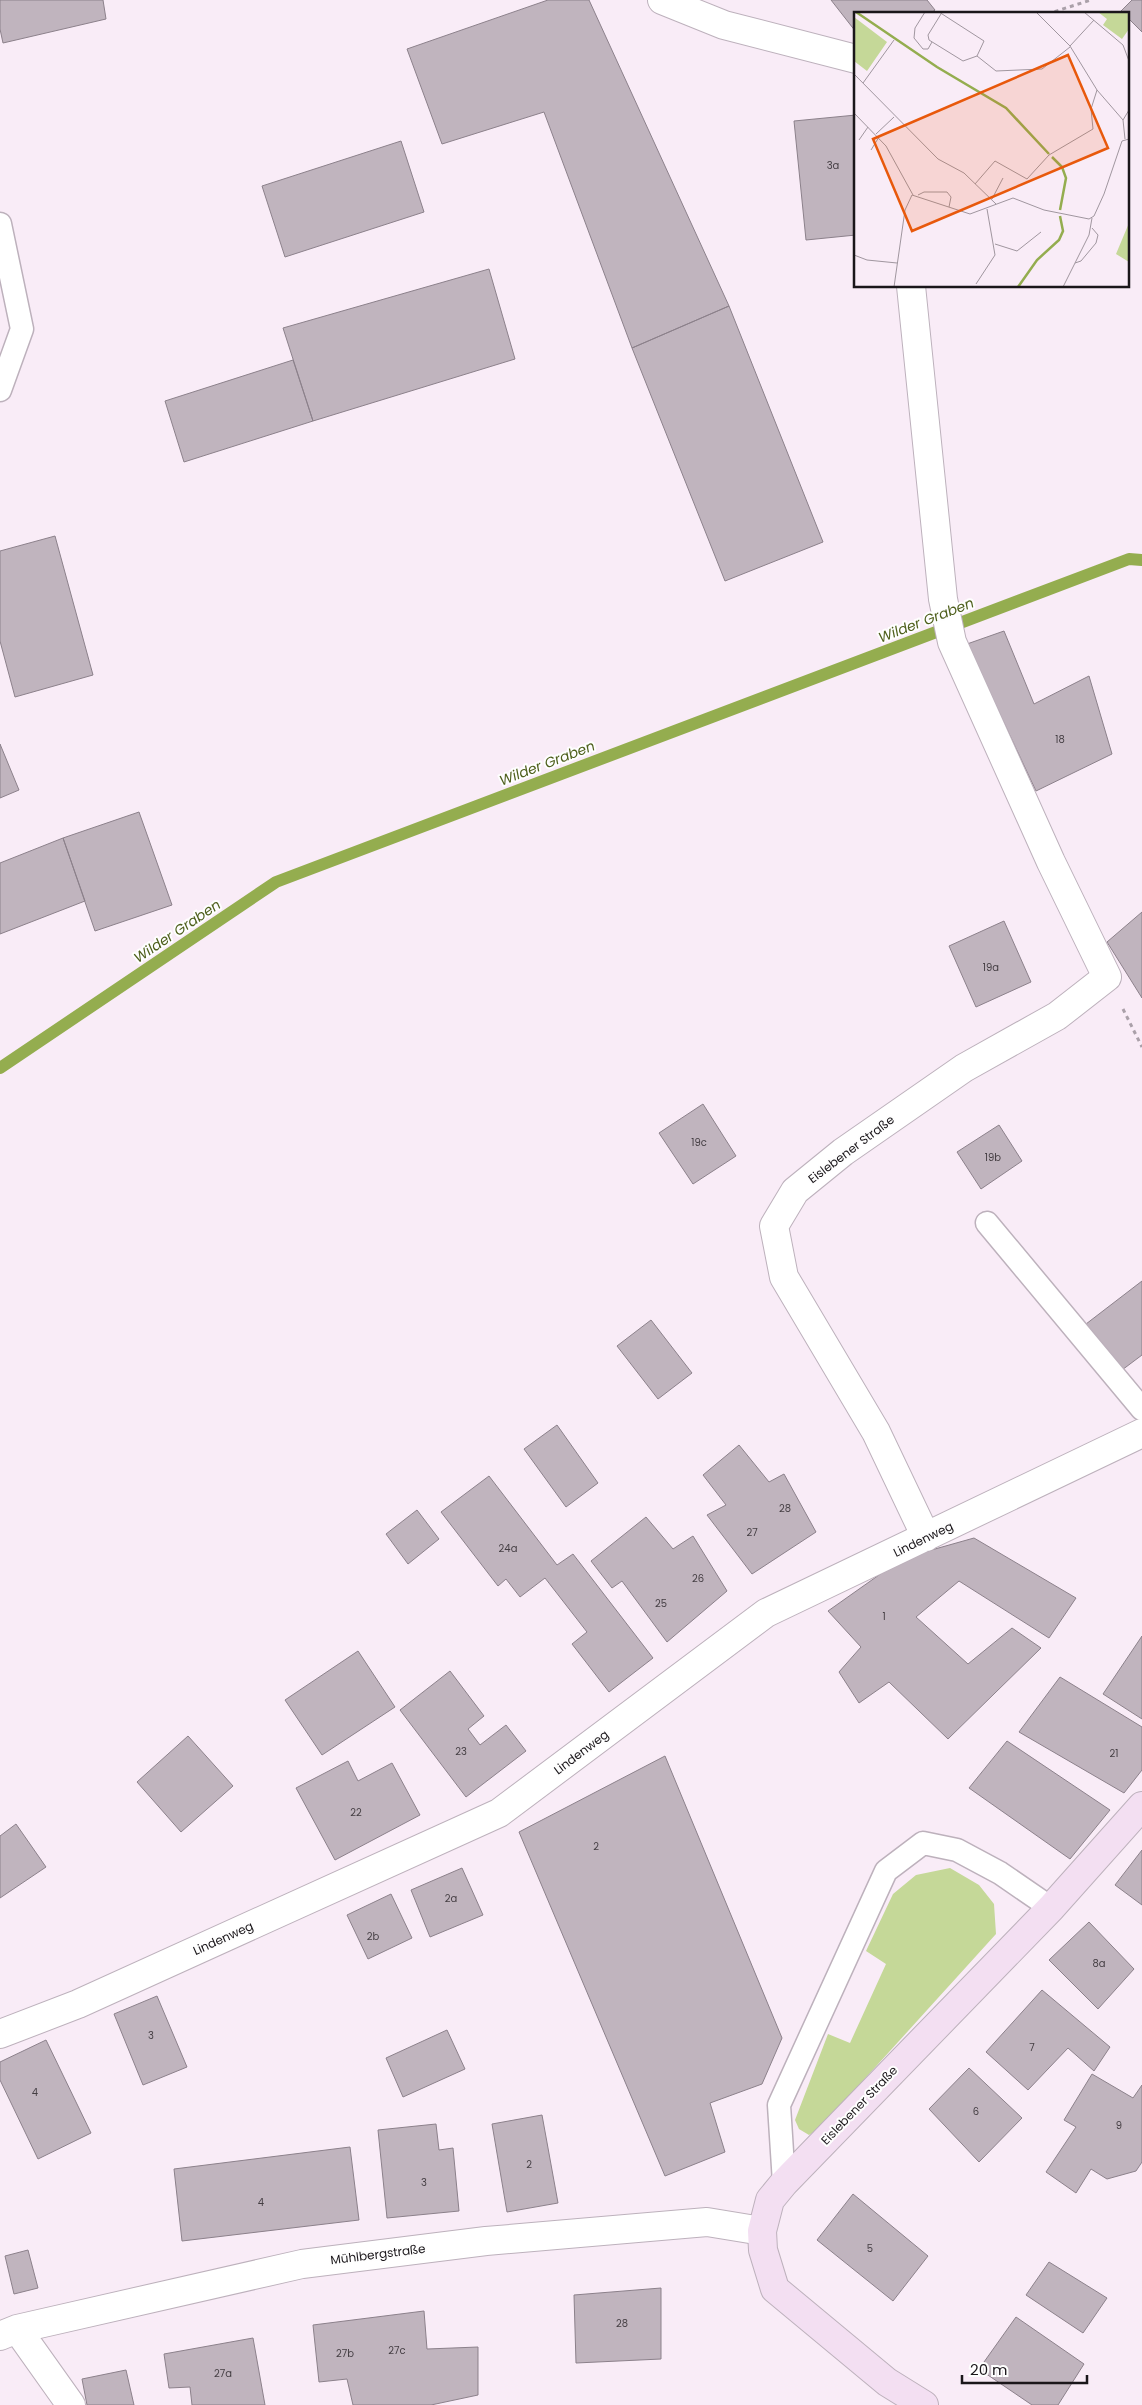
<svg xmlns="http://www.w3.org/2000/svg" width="1142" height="2405" font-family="Poppins,sans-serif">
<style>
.green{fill:#c5d898}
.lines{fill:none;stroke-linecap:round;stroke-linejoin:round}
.stream{stroke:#94ad4f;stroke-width:12}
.building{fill:#c0b4be;stroke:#8c818b}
.service-casing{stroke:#bdb1bc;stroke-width:25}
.minor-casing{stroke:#bdb1bc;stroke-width:30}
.secondary-casing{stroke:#bdb1bc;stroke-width:30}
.path{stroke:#aaa0a9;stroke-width:3;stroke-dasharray:4 4;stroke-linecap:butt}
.service{stroke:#fff;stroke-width:22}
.minor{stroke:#fff;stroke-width:28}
.secondary{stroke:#f3dff2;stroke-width:28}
.labels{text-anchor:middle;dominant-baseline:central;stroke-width:4;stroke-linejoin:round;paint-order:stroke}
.number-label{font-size:10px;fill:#443e43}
.street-label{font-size:12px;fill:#1a161a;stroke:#fefefe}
.water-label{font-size:14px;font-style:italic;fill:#4e5f1c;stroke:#fefefe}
.inset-river{fill:none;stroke:#94ad4f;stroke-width:2.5}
.inset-road{fill:none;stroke:#a0969f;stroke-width:1}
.view{fill:#e8590c;fill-opacity:0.15;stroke:#e8590c;stroke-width:2.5}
.inset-edge{fill:none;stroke:#1a161a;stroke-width:2.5}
</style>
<rect width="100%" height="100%" fill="#f9ecf7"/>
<path class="green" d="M950 1868 979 1885 994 1904 996 1934 821 2127 809 2135 799 2129 795 2120 828 2034 850 2043 886 1964 866 1951 893 1894 916 1875Z"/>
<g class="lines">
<path class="stream" d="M0 1068 276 882 1129 559 1142 560"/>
</g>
<path class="building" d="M0 0H103L106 19 3 43 0 29Z
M548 0H589L729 306 632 348 544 112 442 144 407 49Z
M831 0H927L935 10 930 14H856V32Z
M1132 0H1142V32L1128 18V14L1121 11Z
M856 115V235L806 240 794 121Z
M401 141 424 212 285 257 262 186Z
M489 269 515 359 313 421 283 328Z
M729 306 823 542 725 581 632 348Z
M293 360 313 421 184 462 165 401Z
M55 536 93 675 15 697 0 641V551Z
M1004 631 1034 704 1089 676 1112 754 1036 791 967 644Z
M0 744 19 790 0 798Z
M139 812 172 905 95 931 63 838Z
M63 838 85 901 0 934V863Z
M1142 912V998L1107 942Z
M1004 921 1031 982 976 1007 949 946Z
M703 1104 736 1156 693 1184 659 1133Z
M999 1125 1022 1161 981 1189 957 1152Z
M1142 1281V1355L1122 1370 1086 1324Z
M651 1320 692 1373 658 1399 617 1346Z
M557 1425 598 1483 566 1507 524 1449Z
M739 1445 769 1482 784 1474 816 1532 752 1574 707 1515 726 1505 703 1475Z
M489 1476 557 1565 573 1554 653 1658 609 1692 572 1644 587 1632 545 1578 520 1597 506 1579 498 1586 441 1512Z
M417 1510 439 1539 408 1564 386 1534Z
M646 1517 673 1549 693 1536 727 1591 667 1642 622 1581 612 1588 591 1561Z
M974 1538 1076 1598 1049 1638 959 1581 916 1617 968 1664 1012 1628 1041 1648 948 1739 889 1682 859 1703 839 1672 861 1647 828 1611 903 1558Z
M1142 1636V1719L1103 1694Z
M358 1651 395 1707 322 1755 285 1700Z
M450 1671 484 1716 468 1729 480 1745 506 1725 526 1751 466 1797 400 1710Z
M1060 1677 1142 1727V1770L1124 1793 1019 1732Z
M188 1736 233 1786 181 1832 137 1782Z
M1007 1741 1110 1810 1070 1859 969 1788Z
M665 1756 782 2038 762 2084 710 2103 725 2152 665 2176 519 1832Z
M348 1761 358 1781 392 1763 420 1815 335 1860 296 1788Z
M16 1824 46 1867 0 1898V1836Z
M1142 1850V1905L1115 1885Z
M462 1868 483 1915 430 1937 411 1890Z
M391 1894 412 1938 368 1959 347 1915Z
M1089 1922 1134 1969 1098 2009 1049 1960Z
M1042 1990 1110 2047 1094 2071 1068 2048 1028 2090 986 2052Z
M157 1996 187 2067 143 2085 114 2014Z
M447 2030 465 2069 403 2097 386 2058Z
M46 2040 91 2133 38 2159 0 2080V2062Z
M969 2068 1022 2118 979 2162 929 2109Z
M1092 2074 1133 2098 1142 2085V2162L1136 2171 1107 2179 1091 2169 1076 2193 1046 2172 1076 2127 1064 2120Z
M542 2115 558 2203 507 2212 492 2124Z
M436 2124 439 2150 453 2148 459 2211 387 2218 378 2130Z
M350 2147 359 2220 182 2241 174 2169Z
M853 2194 928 2256 893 2301 817 2240Z
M28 2250 38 2288 14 2294 5 2256Z
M1049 2262 1107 2298 1083 2333 1026 2295Z
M661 2288V2359L576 2363 574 2295Z
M424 2311 427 2349 478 2347V2395L431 2405H353L347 2379 319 2382 313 2325Z
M1016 2317 1084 2364 1058 2405H1032L979 2369Z
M253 2338 265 2405H192L190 2387 169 2388 164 2354Z
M126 2370 134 2405H87L82 2379Z"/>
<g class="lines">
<defs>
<path id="service" d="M0 224 22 329 0 390
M987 1223 1142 1409
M784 2183 779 2105 886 1871 923 1843 957 1850 1000 1873 1051 1908"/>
<path id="minor" d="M662 0 724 25 856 59
M911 286 943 599 952 642 1051 862 1107 977 1057 1016 964 1068 843 1152 795 1191 774 1226 784 1277 876 1432 926 1537
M0 2034 78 2004 499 1813 766 1613 1142 1433
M17 2329 71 2405
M0 2336 17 2329 302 2264 486 2241 707 2222 762 2231"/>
<path id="secondary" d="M924 2405 887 2382 775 2289 763 2250 762 2231 770 2200 784 2183 1051 1908 1142 1806"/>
</defs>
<use href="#service" class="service-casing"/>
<use href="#minor" class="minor-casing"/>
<use href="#secondary" class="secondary-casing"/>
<path class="path" d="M1047 14 1091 0
M1123 1009 1142 1047"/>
<use href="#service" class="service"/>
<use href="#minor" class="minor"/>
<use href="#secondary" class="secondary"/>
</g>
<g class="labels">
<g class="number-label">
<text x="833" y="165">3a</text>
<text x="1060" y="739">18</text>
<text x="991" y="967">19a</text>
<text x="699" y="1142">19c</text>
<text x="993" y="1157">19b</text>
<text x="785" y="1508">28</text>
<text x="752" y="1532">27</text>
<text x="508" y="1548">24a</text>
<text x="698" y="1578">26</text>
<text x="661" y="1603">25</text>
<text x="884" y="1616">1</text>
<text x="461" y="1751">23</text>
<text x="1114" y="1753">21</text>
<text x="356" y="1812">22</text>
<text x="596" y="1846">2</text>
<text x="451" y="1898">2a</text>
<text x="373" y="1936">2b</text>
<text x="1099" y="1963">8a</text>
<text x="151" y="2035">3</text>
<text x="1032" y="2047">7</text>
<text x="35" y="2092">4</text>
<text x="976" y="2111">6</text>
<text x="1119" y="2125">9</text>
<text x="529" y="2164">2</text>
<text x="424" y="2182">3</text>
<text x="261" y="2202">4</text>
<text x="870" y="2248">5</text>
<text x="622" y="2323">28</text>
<text x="397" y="2350">27c</text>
<text x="345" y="2353">27b</text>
<text x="223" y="2373">27a</text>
</g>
<g class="street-label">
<text transform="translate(851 1149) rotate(-37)">Eislebener Straße</text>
<text transform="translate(923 1539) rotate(-26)">Lindenweg</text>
<text transform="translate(581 1752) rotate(-37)">Lindenweg</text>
<text transform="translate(223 1938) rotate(-24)">Lindenweg</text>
<text transform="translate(859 2105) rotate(-46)">Eislebener Straße</text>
<text transform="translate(378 2254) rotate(-7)">Mühlbergstraße</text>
</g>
<g class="water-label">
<text transform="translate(926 620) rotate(-21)">Wilder Graben</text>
<text transform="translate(547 763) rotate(-21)">Wilder Graben</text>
<text transform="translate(177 931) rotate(-34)">Wilder Graben</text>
</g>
</g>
<g transform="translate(854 12)">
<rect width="275" height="275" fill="#f9ecf7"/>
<path d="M244 0H275V17L268 27 249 13 253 7ZM0 5 33 30 13 59 0 49ZM275 211V250L262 242Z" fill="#c5d898"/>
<path class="inset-river" d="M2 0 83 55 152 96 195 142M198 145 208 155 212 166 206 198M164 275 183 248 205 228 209 219 206 204"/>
<path class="inset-road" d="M71 0 61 16 60 26 69 37H74L78 30M85 0 130 29 123 44 142 59 188 57 216 35M182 0 216 34 243 78 269 108M230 0 269 33 275 49M87 2 74 23 75 28 109 49 123 44M216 34 240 8M0 62 84 147 110 161 142 192M9 71 40 28M0 101 32 134 59 183M22 122 40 105M271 127 269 108 275 98M5 128 14 115M17 138 25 125M121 172 141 149 173 167 195 143 239 117 237 97 243 78M64 183 70 180H93L97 185 95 195M138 187 149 166M141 232 163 239 187 220M0 243 13 248 43 251M221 251 227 249 242 231 244 223 238 216M122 272 141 243 133 197M40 275 51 198 58 183 116 202 159 186 190 198 235 207 240 204 250 182 268 129 275 127M209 275 235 223 238 206"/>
<path class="view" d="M214 43 254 136 58 219 19 127Z"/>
<rect width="275" height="275" class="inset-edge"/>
</g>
<path d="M962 2375v8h125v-8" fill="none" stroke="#1a161a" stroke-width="2.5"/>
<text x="970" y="2375" font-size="15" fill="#1a161a" stroke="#fefefe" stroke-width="4" paint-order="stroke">20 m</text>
</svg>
